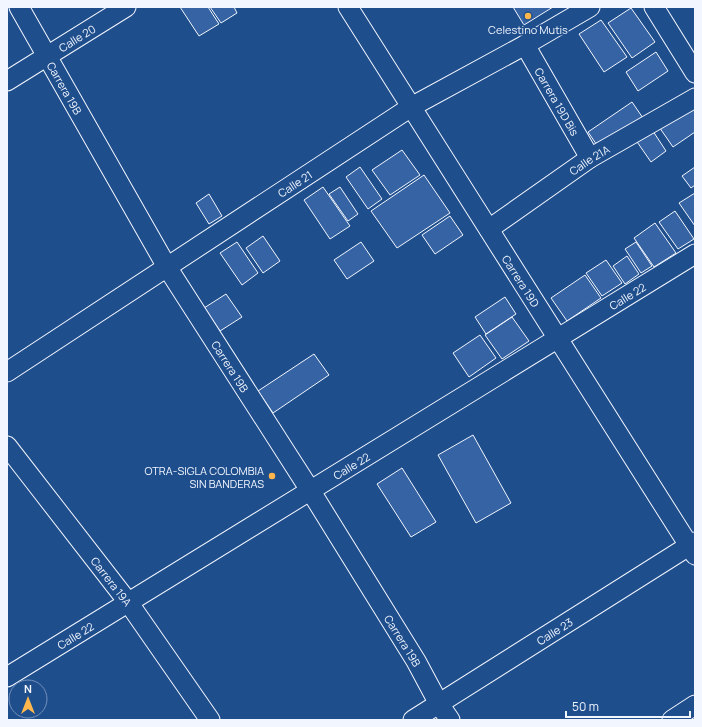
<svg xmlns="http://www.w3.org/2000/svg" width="702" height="727" font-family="Manrope,sans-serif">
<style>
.building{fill:#3563a3;stroke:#f2f6ff}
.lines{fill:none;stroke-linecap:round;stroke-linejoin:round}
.minor-casing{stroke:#f2f6ff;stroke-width:21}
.minor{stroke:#1f4e8c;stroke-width:19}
.poi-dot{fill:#ffb74d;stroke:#1f4e8c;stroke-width:1.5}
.labels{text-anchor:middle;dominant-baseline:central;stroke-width:3;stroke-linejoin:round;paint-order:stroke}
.poi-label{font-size:11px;fill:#f2f6ff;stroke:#1f4e8c}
.street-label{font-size:11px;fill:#f2f6ff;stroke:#1f4e8c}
</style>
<rect width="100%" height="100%" fill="#1f4e8c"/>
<path class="building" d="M180 7H208L219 24 199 36Z
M210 7H234L237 13 221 23Z
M513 7H553L524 25Z
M631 8 655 42 632 58 608 23Z
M601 20 627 57 604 72 579 34Z
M656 52 668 71 638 91 626 72Z
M632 102 645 121 601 151 588 132Z
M695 107V132L673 147 657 124Z
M649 125 666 151 651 162 633 136Z
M402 150 420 175 390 195 372 170Z
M360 167 382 199 368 209 346 177Z
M695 167V185L691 188 682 176Z
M424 175 450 213 397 248 371 211Z
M323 187 350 226 330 239 304 200Z
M340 187 358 214 348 221 329 194Z
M695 193V226L679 203Z
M209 194 222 216 209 224 196 203Z
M675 211 694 239 678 249 659 222Z
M450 216 463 235 435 254 422 235Z
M655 223 676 253 654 267 634 238Z
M263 236 280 261 263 273 246 248Z
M237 242 258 273 242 285 220 253Z
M361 242 374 261 347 279 334 260Z
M636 242 652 266 641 273 625 249Z
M627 256 639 274 625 284 613 266Z
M606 260 622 283 602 296 586 273Z
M585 275 601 298 567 321 551 298Z
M226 294 242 317 220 331 204 308Z
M505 297 516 314 486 334 475 317Z
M512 317 529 341 502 359 485 335Z
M480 335 496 358 469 377 453 353Z
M314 354 329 375 273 413 258 391Z
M473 435 511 503 476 523 438 455Z
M402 468 436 522 411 537 377 484Z"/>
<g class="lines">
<defs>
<g id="minor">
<path id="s1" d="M19 7 167 267 310 490 416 661 439 704 450 720"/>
<path id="s2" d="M348 7 695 555"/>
<path d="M654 7 695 73"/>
<path id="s3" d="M525 45 590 158"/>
<path id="s4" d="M7 81 126 7"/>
<path id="s5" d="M489 229 590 158 695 98"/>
<path id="s6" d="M7 372 411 107 525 45 590 7"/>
<path id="s7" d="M7 446 128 602 210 720"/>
<path id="s8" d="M7 677 695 254"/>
<path id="s9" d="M413 720 695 542"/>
<path d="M672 720 695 705"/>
</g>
</defs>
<use href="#minor" class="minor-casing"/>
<use href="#minor" class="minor"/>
</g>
<g class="poi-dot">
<circle cx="528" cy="16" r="4"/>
<circle cx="272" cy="476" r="4"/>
</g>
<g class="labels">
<g class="poi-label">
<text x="528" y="29">Celestino Mutis</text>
<text x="264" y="470" text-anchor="end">OTRA-SIGLA COLOMBIA<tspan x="264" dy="13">SIN BANDERAS</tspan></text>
</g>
<g class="street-label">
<text stroke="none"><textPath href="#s4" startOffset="82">Calle 20</textPath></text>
<text stroke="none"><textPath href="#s1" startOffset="93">Carrera 19B</textPath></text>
<text stroke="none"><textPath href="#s3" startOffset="65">Carrera 19D Bis</textPath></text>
<text stroke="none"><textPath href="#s5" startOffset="122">Calle 21A</textPath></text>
<text stroke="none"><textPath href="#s6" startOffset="344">Calle 21</textPath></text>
<text stroke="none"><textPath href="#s2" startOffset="324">Carrera 19D</textPath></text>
<text stroke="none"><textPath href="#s8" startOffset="728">Calle 22</textPath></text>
<text stroke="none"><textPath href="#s1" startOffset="417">Carrera 19B</textPath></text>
<text stroke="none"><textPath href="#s8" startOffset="404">Calle 22</textPath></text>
<text stroke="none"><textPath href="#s7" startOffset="171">Carrera 19A</textPath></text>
<text stroke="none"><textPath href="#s9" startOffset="167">Calle 23</textPath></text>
<text stroke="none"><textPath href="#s8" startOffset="80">Calle 22</textPath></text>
<text stroke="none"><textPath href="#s1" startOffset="741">Carrera 19B</textPath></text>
</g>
</g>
<rect width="702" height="727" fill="none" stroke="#f2f6ff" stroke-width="16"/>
<g transform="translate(28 699)"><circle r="19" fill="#1f4e8c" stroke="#7391ba"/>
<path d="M0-3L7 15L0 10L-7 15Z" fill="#ffb74d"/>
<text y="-6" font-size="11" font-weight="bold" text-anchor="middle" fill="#f2f6ff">N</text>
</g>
<path d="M566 711v6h124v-6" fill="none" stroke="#f2f6ff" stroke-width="2"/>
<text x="572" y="711" font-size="12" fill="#f2f6ff" stroke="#1f4e8c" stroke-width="3" paint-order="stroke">50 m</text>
</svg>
